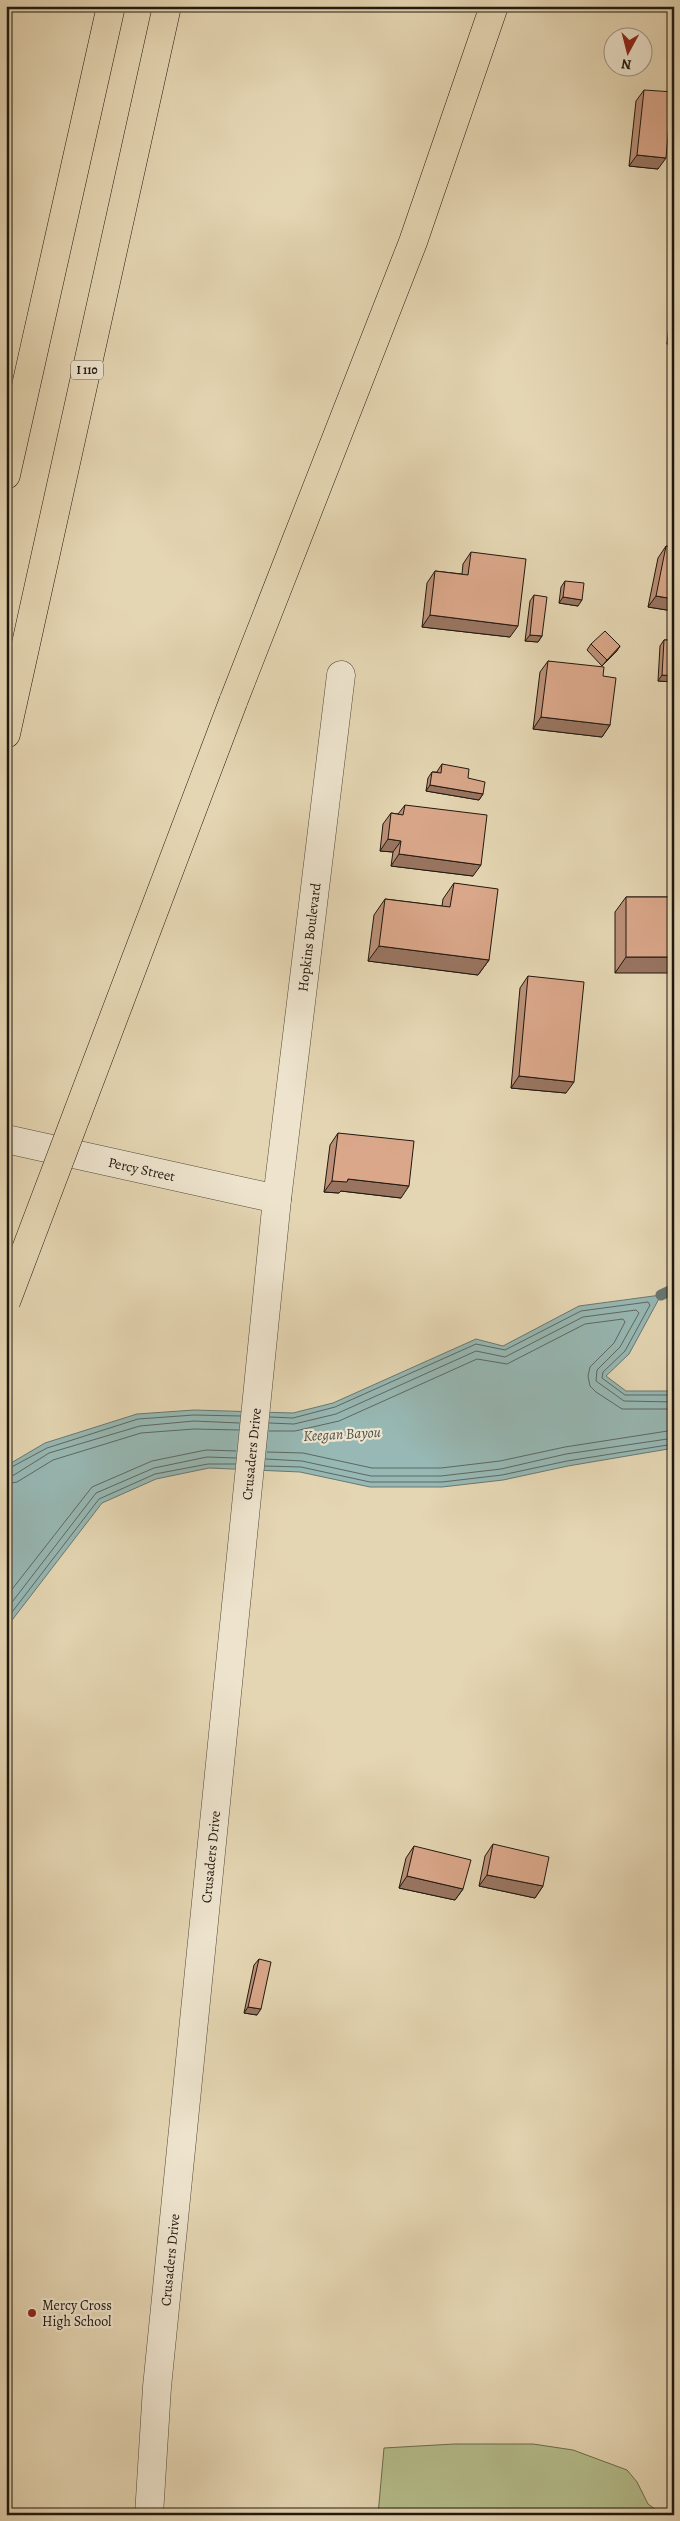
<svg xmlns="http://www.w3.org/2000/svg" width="680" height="2521" font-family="Alegreya,serif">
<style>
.green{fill:#b5be8c;stroke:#6a6b4e}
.water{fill:#97b8b4;stroke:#677872}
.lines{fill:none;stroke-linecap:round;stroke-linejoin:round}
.shore{stroke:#5c6862;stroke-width:1}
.stream{stroke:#677872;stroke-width:11}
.minor-casing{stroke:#514838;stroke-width:29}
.motorway-casing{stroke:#20180f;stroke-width:29}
.minor{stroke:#eee4ce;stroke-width:28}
.motorway{stroke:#e5d6b3;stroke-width:28}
.motorway-bridge-casing{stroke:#20180f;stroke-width:29;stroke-linecap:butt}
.motorway-bridge{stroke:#e5d6b3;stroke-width:28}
.wall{fill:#bb9077;stroke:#20180f}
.shaded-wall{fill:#997561;stroke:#20180f}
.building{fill:#daa78a;stroke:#20180f}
.poi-dot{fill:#8f2418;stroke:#eee4ce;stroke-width:2}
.labels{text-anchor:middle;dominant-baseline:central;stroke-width:4.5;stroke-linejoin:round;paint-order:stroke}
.shield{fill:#eee4ce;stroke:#5e5548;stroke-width:1}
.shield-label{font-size:12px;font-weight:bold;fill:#20180f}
.street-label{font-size:14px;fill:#20180f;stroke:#eee4ce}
.poi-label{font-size:14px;fill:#20180f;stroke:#eee4ce;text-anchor:start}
.water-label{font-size:15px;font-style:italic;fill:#4a5049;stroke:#eee4ce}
</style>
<rect width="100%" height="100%" fill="#e5d6b3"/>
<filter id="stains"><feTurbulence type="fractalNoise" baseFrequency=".004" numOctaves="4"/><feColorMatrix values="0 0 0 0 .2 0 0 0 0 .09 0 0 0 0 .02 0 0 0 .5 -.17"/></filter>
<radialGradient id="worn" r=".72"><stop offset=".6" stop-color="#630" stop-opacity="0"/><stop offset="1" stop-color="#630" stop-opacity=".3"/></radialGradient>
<path class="green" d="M454 2444H533L573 2450 627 2470 637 2482 648 2504 663 2515H378L384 2448Z"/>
<path class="water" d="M661 1295 629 1354 606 1376 626 1391H674V1448L568 1466 503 1480 442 1487H370L300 1472 209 1468 156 1479 102 1503 6 1628V1466L45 1443 137 1414 194 1410 293 1413 333 1403 476 1339 503 1346 579 1306Z"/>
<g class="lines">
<path class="shore" d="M270 1417 293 1418 335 1407 476 1344 505 1350 581 1311 648 1302 650 1305 625 1351 603 1372 602 1378 625 1395H674
M269 1423 294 1424 336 1414 476 1351 505 1357 583 1317 636 1310 639 1313 620 1347 597 1370 596 1381 624 1401 674 1402
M269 1431H295L339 1421 477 1359 507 1364 585 1324 623 1319 625 1322 614 1343 590 1367 588 1376 590 1386 596 1392 622 1409H674
M267 1452 303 1453 372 1468H441L500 1461 565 1447 674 1430
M266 1459 302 1461 371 1476H441L501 1469 566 1454 674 1438
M265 1466 301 1467 370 1482H442L502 1475 567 1461 674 1444
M6 1470 47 1448 138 1419 194 1415 240 1416
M6 1477 14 1475 49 1453 140 1426 194 1421 239 1423
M6 1484 17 1482 53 1460 141 1433 194 1429 239 1430
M6 1597 92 1487 152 1461 206 1450 236 1451
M6 1610 96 1493 154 1468 207 1457 236 1458
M6 1620 99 1499 155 1474 208 1464H235"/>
<path class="stream" d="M661 1295 674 1289"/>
<defs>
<g id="minor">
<path id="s1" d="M6 1139 277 1199"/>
<path id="s2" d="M149 2515 157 2387 277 1199 341 675"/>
</g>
<path id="motorway" d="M6 475 111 6
M233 702 413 242 494 6
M6 734 167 6"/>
</defs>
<use href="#minor" class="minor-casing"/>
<use href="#motorway" class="motorway-casing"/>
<use href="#minor" class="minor"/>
<use href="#motorway" class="motorway"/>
<defs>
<path id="motorway-bridge" d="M6 1302 233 702"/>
</defs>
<use href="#motorway-bridge" class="motorway-bridge-casing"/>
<use href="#motorway-bridge" class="motorway-bridge"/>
</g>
<path class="wall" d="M644 90 658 169 629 166 636 101Z
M674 311V345L667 344 670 316Z
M666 546 674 548V622L672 621 673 611 648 607 658 558Z
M471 552 510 637 422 627 427 583 435 571 462 574 463 564Z
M565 581 578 606 559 603 561 587Z
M534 595 542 636 538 642 525 641 530 601Z
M664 640H674V682L658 681 660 646Z
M591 644 620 646 616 652 602 666 587 650Z
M548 661 603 676 610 725 602 737 533 729 540 672Z
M442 764 468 778 483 794 479 800 426 791 428 778 432 772H437L438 770Z
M405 805 473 876 391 866 393 852 380 851 383 824 391 813 398 814Z
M454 883 489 960 478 975 368 961 374 915 385 899 442 906 443 899Z
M626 897H674L615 973V912Z
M528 976 566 1093 511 1088 520 988Z
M338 1133 401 1198 341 1191 339 1193 324 1192 330 1145Z
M493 1844 543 1886 535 1898 479 1886 485 1856Z
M414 1846 463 1889 455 1900 399 1888 406 1858Z
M259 1959 257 2015 244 2013 254 1965Z"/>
<path class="shaded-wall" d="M637 155 666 158 658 169 629 166Z
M674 335V345L667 344Z
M656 596 674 599 673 611 648 607Z
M563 597 582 600 578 606 559 603Z
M430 615 518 626 510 637 422 627Z
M530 635 542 636 538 642 525 641Z
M620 646 616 652 602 666 607 660Z
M662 675 674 676V682L658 681Z
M541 717 610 725 602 737 533 729Z
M430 785 483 794 479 800 426 791Z
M388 839 401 841 393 852 380 851Z
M399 854 481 865 473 876 391 866Z
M379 946 489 960 478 975 368 961Z
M626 957H674V973H615Z
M519 1076 574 1082 566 1093 511 1088Z
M348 1179 409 1186 401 1198 341 1191 339 1193 324 1192 332 1181Z
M487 1875 543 1886 535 1898 479 1886Z
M407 1876 463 1889 455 1900 399 1888Z
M248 2007 261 2009 257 2015 244 2013Z"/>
<path class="building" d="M644 90 674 92 671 124 669 123 666 158 637 155Z
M666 546 674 548V599L656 596Z
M471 552 526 559 518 626 430 615 435 571 468 575Z
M565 581 584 583 582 600 563 597Z
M534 595 547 597 542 636 530 635Z
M605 631 620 646 607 660 591 644Z
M664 640H674V676L662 675Z
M548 661 604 667 603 676 616 678 610 725 541 717Z
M442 764 469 769 468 778 485 782 483 794 430 785 432 772 441 773Z
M405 805 487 815 481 865 399 854 401 841 388 839 391 813 403 815Z
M454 883 498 889 489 960 379 946 385 899 450 907Z
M626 897H674V957H626Z
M528 976 584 982 574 1082 519 1076Z
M338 1133 414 1141 409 1186 348 1179 347 1182 332 1181Z
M493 1844 549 1857 543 1886 487 1875Z
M414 1846 471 1860 463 1889 407 1876Z
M259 1959 271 1962 261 2009 248 2007Z"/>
<circle class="poi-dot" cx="32" cy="2313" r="5"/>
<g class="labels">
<rect class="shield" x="71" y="360.5" width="32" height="19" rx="4"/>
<g class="shield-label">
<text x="87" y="370">I 110</text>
</g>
<g class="street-label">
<text stroke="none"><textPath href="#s2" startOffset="1586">Hopkins Boulevard</textPath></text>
<text stroke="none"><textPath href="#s1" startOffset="139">Percy Street</textPath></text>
<text stroke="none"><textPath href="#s2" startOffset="1066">Crusaders Drive</textPath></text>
<text stroke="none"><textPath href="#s2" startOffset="661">Crusaders Drive</textPath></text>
<text stroke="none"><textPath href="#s2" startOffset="256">Crusaders Drive</textPath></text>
</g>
<g class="poi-label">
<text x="42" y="2305">Mercy Cross<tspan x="42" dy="16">High School</tspan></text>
</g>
<g class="water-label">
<text transform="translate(342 1434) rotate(-3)">Keegan Bayou</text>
</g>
</g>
<rect width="680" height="2521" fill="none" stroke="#e5d6b3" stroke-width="25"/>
<rect x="8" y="8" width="665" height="2506" fill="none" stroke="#20180f" stroke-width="2.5"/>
<rect x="12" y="12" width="655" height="2496" fill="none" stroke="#20180f"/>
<g transform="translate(628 52) rotate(187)"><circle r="24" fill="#eee4ce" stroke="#9c9282"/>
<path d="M0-4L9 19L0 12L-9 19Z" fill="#8f2418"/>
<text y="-8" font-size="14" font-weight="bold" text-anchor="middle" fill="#20180f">N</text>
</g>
<rect width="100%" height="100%" filter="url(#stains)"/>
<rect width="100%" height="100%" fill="url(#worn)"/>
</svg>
